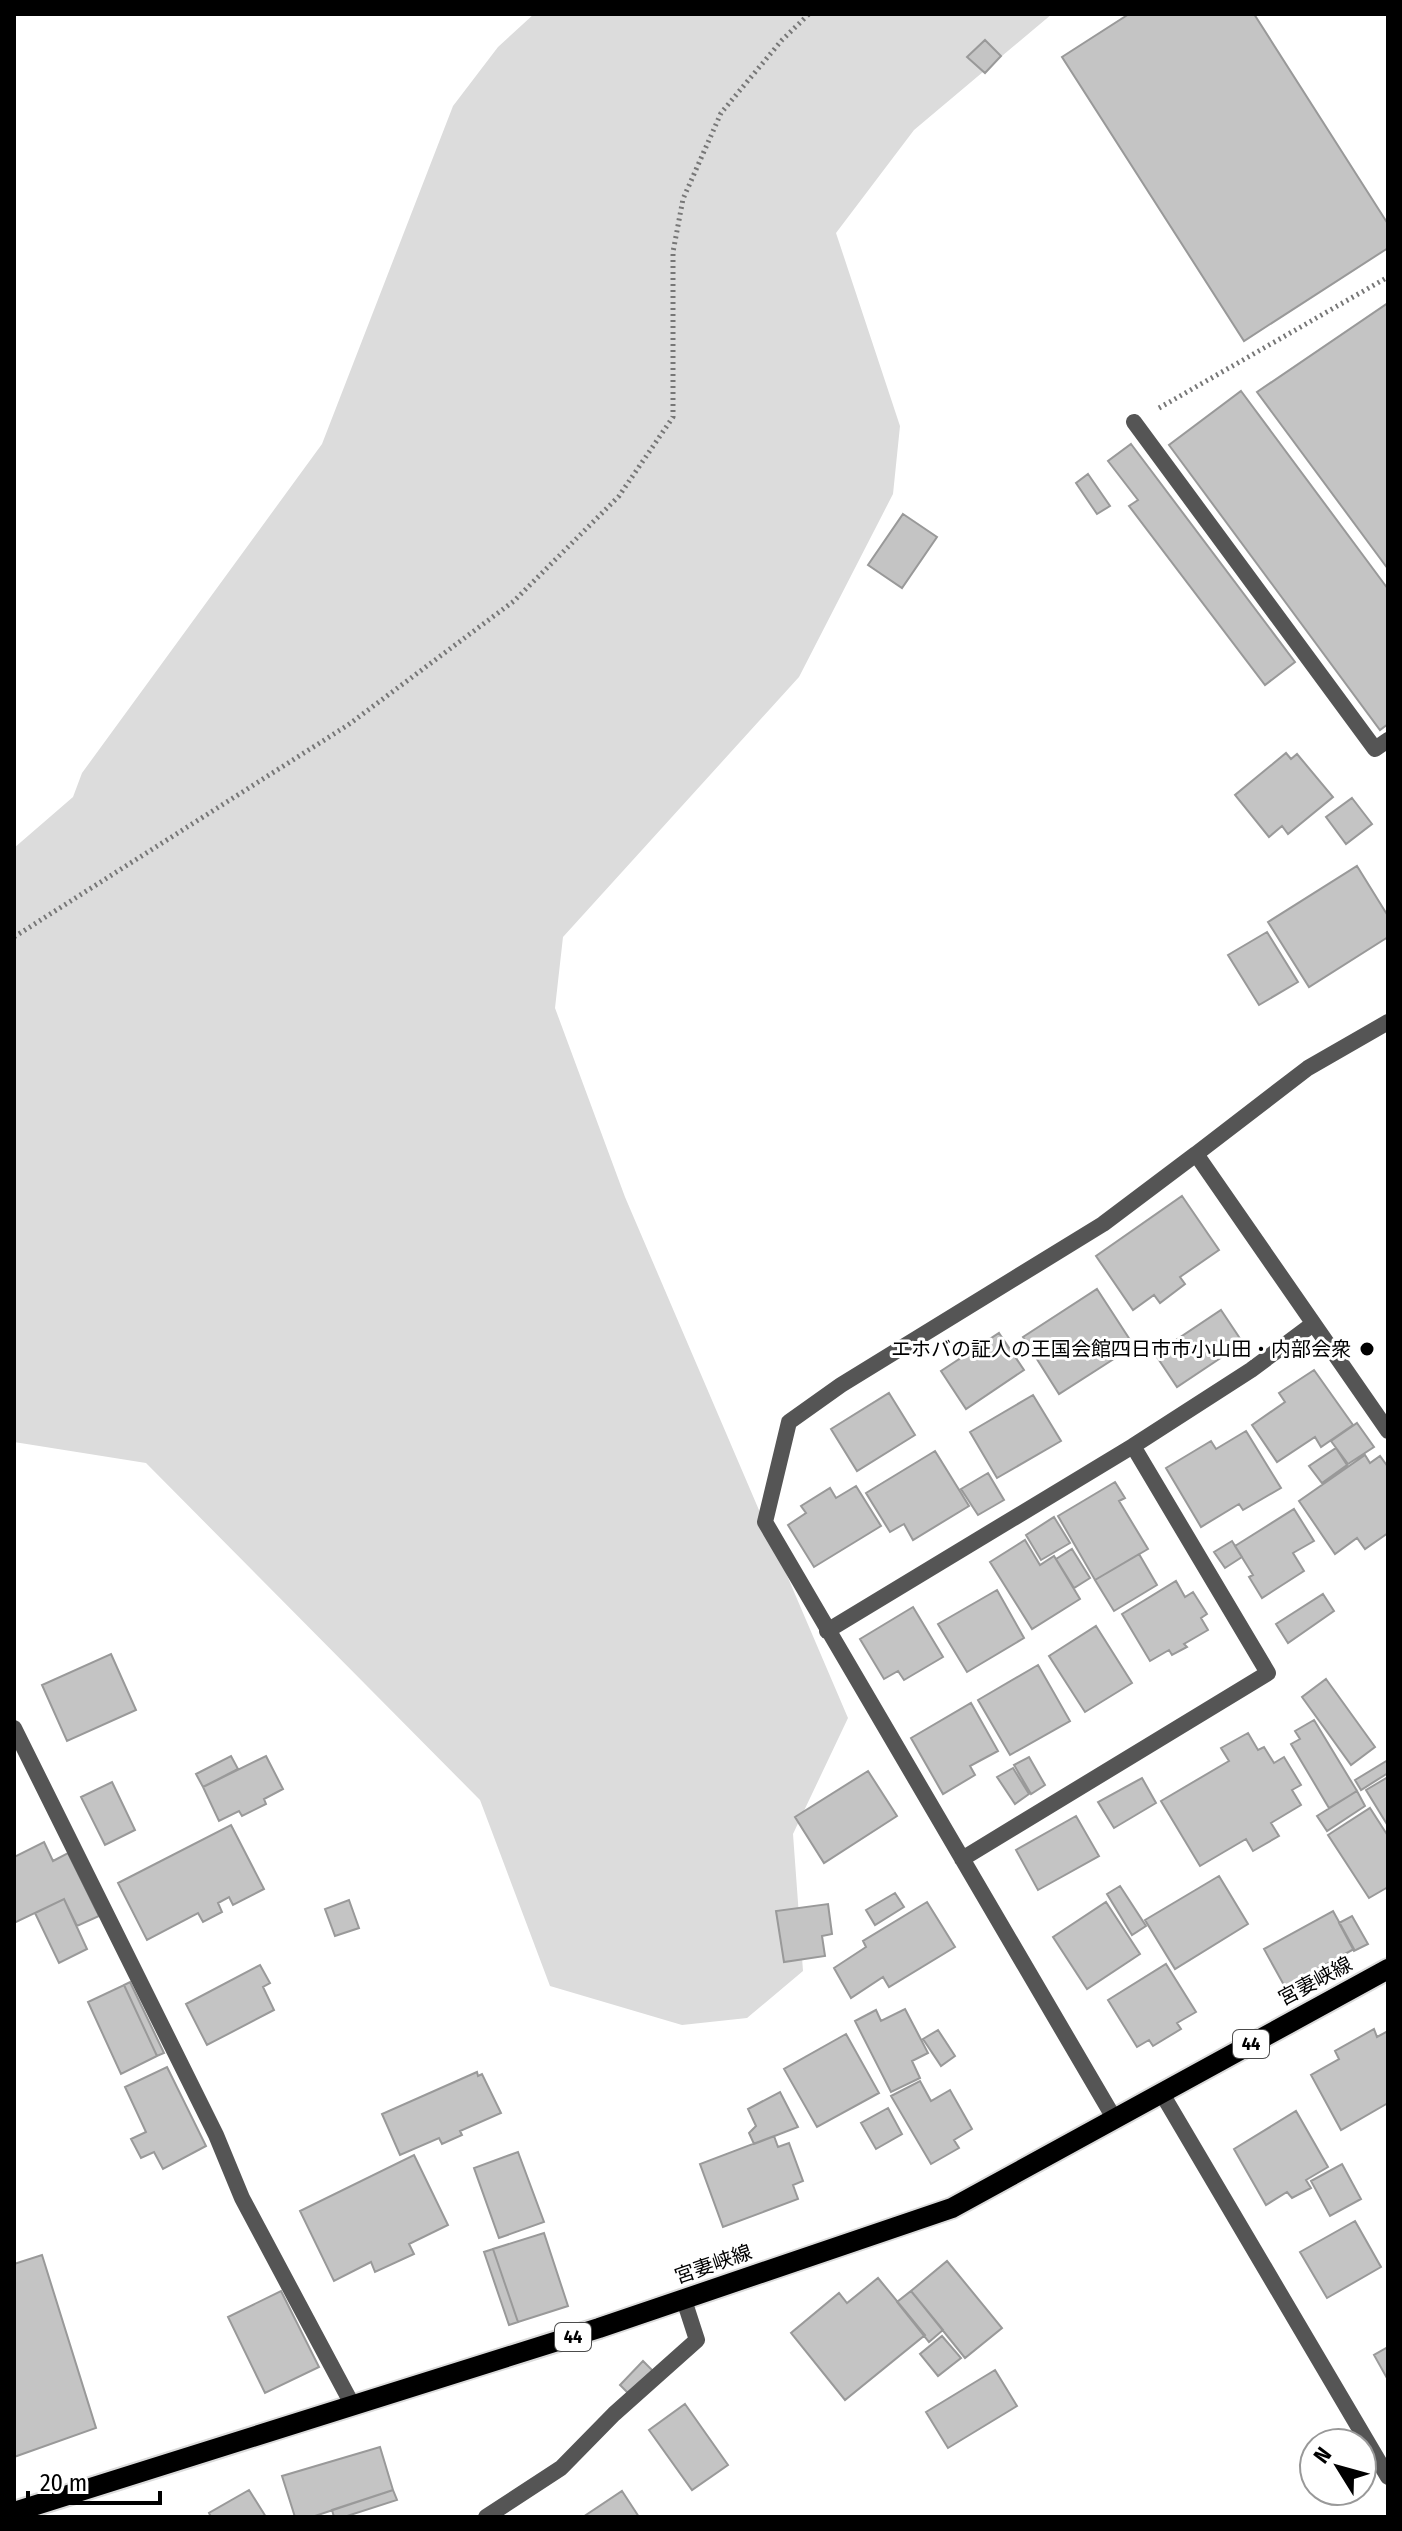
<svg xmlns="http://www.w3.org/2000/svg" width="1402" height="2531" font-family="'Fira Sans Condensed','Noto Sans JP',sans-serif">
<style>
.green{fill:#dcdcdc}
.building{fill:#c4c4c4;stroke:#999;stroke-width:2}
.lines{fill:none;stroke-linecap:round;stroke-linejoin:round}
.primary-casing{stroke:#dbdbdb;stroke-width:24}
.path{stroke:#777;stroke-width:5;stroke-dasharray:2 4;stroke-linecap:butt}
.minor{stroke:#555;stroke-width:16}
.primary{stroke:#000;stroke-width:20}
.poi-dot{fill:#000;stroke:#fff;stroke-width:3}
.labels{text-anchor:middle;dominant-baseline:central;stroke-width:6;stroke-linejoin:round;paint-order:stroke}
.shield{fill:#fff;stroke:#4c4c4c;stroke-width:2}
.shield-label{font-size:18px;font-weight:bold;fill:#000}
.poi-label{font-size:20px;fill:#000;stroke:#fff;text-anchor:end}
.street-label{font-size:20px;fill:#000;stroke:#fff}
</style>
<rect width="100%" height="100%" fill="#fff"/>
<path class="green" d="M534 14H1052L914 130 836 233 900 426 893 494 799 677 563 937 555 1008 625 1197 848 1718 793 1834 803 1971 747 2018 682 2025 550 1986 480 1800 146 1463 14 1442V848L73 797 82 773 322 444 453 106 498 47Z"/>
<path class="building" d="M1129 14H1254L1388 224V248L1244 341 1062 57Z
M985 40 1001 56 985 73 967 57Z
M1388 303V569L1257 392Z
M1241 391 1388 589V724L1380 730 1169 445Z
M1131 444 1295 662 1265 685 1129 506 1138 500 1108 461Z
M1088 474 1110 506 1097 514 1076 483Z
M903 514 937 537 902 588 868 565Z
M1286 753 1291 759 1297 754 1333 797 1288 834 1282 826 1269 837 1235 795Z
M1352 798 1372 824 1346 844 1326 817Z
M1357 866 1388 916V937L1309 987 1268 922Z
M1267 932 1298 982 1259 1005 1228 955Z
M1182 1196 1219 1250 1180 1277 1185 1284 1160 1303 1154 1295 1133 1310 1096 1256Z
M1097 1289 1134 1346 1059 1394 1023 1337Z
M1221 1310 1243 1343 1177 1387 1155 1354Z
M999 1333 1024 1370 966 1409 941 1371Z
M1314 1370 1353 1425 1321 1447 1315 1437 1277 1462 1252 1425 1285 1402 1279 1393Z
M889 1393 915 1435 857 1471 831 1429Z
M1033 1395 1061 1441 997 1478 970 1432Z
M1357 1423 1374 1447 1348 1464 1331 1441Z
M1246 1431 1281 1488 1243 1510 1239 1504 1201 1527 1166 1468 1211 1441 1216 1449Z
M1336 1448 1347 1465 1322 1483 1309 1466Z
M935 1451 969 1506 913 1540 904 1524 890 1532 866 1493Z
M1365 1455 1370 1463 1380 1456 1388 1467V1533L1365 1549 1357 1538 1335 1554 1299 1501Z
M988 1473 1004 1500 978 1515 961 1489Z
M1115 1482 1125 1498 1119 1501 1148 1549 1095 1580 1058 1516Z
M856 1486 881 1526 814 1567 788 1525 806 1513 801 1506 830 1488 836 1498Z
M1294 1509 1314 1541 1293 1553 1304 1571 1262 1598 1249 1577 1253 1575 1235 1546Z
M1054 1517 1070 1543 1041 1560 1026 1535Z
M1025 1540 1040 1565 1054 1556 1080 1599 1032 1629 990 1562Z
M1232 1541 1242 1557 1225 1568 1214 1552Z
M1072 1549 1090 1578 1074 1588 1056 1559Z
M1139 1554 1157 1585 1114 1611 1095 1580Z
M1176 1581 1185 1597 1193 1592 1207 1614 1201 1618 1208 1630 1184 1644 1187 1647 1172 1655 1169 1650 1150 1661 1122 1614Z
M997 1590 1024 1638 967 1672 938 1624Z
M1323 1594 1334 1611 1288 1643 1276 1624Z
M913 1607 943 1657 904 1680 898 1671 884 1679 860 1639Z
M1096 1626 1132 1683 1085 1712 1049 1656Z
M111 1654 136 1710 67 1741 42 1685Z
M1038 1665 1070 1721 1010 1755 978 1700Z
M1326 1679 1375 1747 1351 1765 1302 1697Z
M971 1703 998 1751 970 1766 975 1775 943 1794 911 1738Z
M1314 1720 1357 1791 1329 1808 1291 1744 1300 1739 1295 1731Z
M1248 1733 1258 1750 1264 1747 1274 1763 1284 1757 1301 1785 1292 1790 1301 1805 1271 1823 1279 1836 1253 1851 1246 1839 1200 1866 1161 1801 1229 1761 1221 1748Z
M231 1756 238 1769 203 1787 196 1774Z
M266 1756 283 1789 264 1799 266 1804 242 1816 239 1811 219 1821 203 1787Z
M1029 1757 1045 1785 1031 1794 1014 1765Z
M1388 1760V1773L1361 1790 1355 1780Z
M1013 1768 1029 1794 1015 1804 997 1777Z
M868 1771 897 1816 824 1863 795 1817Z
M1388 1777V1826L1366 1790Z
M1142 1778 1156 1803 1114 1828 1098 1802Z
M112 1782 135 1830 105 1845 81 1797Z
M1357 1791 1365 1806 1327 1831 1317 1816Z
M1370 1808 1388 1836V1887L1369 1898 1328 1835Z
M1076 1816 1099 1856 1038 1890 1016 1850Z
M231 1825 264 1889 233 1905 229 1897 218 1903 222 1912 203 1922 198 1913 147 1940 118 1883Z
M44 1842 53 1861 68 1853 99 1916 77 1926 64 1899 14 1923V1857Z
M1219 1876 1248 1924 1175 1969 1145 1920Z
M1120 1886 1146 1926 1132 1935 1107 1894Z
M895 1893 904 1907 875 1925 866 1910Z
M64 1899 87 1949 59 1963 35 1913Z
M349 1900 359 1928 335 1936 325 1909Z
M927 1902 955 1947 889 1987 883 1977 851 1998 834 1968 866 1947 863 1941Z
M1106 1902 1140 1954 1087 1989 1053 1937Z
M828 1904 832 1934 822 1936 825 1956 784 1962 776 1911Z
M1333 1911 1354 1949 1285 1987 1264 1949Z
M1352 1916 1368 1944 1354 1951 1339 1923Z
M1166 1964 1196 2012 1177 2023 1181 2029 1153 2046 1149 2040 1137 2047 1108 2000Z
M260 1965 270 1983 263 1987 274 2010 207 2045 186 2004Z
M130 1982 164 2053 157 2056 124 1985Z
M124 1985 157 2056 121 2074 88 2002Z
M905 2009 928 2053 912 2061 920 2078 891 2092 855 2021 876 2010 881 2021Z
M1374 2029 1377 2037 1388 2031V2103L1341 2130 1311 2075 1339 2059 1335 2051Z
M938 2030 955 2056 941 2066 923 2039Z
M846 2034 879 2093 817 2127 784 2069Z
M167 2067 206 2146 163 2169 154 2152 141 2158 131 2139 146 2132 125 2087Z
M477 2072 478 2076 482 2074 501 2113 460 2131 462 2135 442 2144 439 2138 400 2155 382 2114Z
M920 2081 931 2101 950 2090 972 2129 954 2140 959 2148 931 2164 891 2096Z
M780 2092 798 2127 754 2144 749 2133 756 2126 748 2109Z
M888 2108 902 2134 876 2149 861 2123Z
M1296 2111 1328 2167 1306 2180 1311 2188 1292 2198 1287 2192 1266 2205 1234 2149Z
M774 2136 778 2147 789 2143 803 2181 793 2185 798 2199 723 2227 700 2164Z
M518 2152 544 2222 499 2238 474 2168Z
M414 2155 448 2225 409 2244 414 2254 375 2272 371 2262 334 2281 300 2211Z
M1342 2164 1361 2199 1330 2216 1311 2181Z
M1355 2221 1381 2267 1327 2298 1300 2252Z
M544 2233 568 2306 518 2322 493 2249Z
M493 2249 518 2322 509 2325 484 2252Z
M42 2255 96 2428 14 2457V2264Z
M947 2261 1002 2328 965 2358 911 2291Z
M878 2278 925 2335 845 2400 791 2333 839 2293 847 2303Z
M281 2291 319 2367 265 2393 228 2317Z
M911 2291 943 2330 929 2342 897 2302Z
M942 2336 961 2358 938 2376 920 2354Z
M1388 2347V2380L1374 2355Z
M643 2361 653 2371 630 2395 620 2385Z
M995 2370 1017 2406 948 2448 926 2412Z
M685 2404 728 2465 692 2490 649 2430Z
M380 2447 393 2490 312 2517H295L282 2476Z
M249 2490 266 2517H211L209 2513Z
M393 2490 397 2500 344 2517H334L332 2510Z
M622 2491 639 2517H583Z"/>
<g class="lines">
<defs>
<path id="primary" d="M14 2512 599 2328 952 2208 1388 1969"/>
</defs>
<use href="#primary" class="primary-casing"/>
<path class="path" d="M1159 408 1388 277
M14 937 348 725 514 601 619 496 673 417V252L683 199 721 113 782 40 809 14"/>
<path class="minor" d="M1134 422 1375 749 1388 740
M1388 1022 1308 1068 1196 1154 1388 1431
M827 1631 1133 1446
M14 1728 216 2135 242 2198 353 2406
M962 1859 1268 1673 1133 1446 1251 1370 1313 1324
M1161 2092 1388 2477
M1114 2118 765 1522 789 1422 841 1385 1103 1224 1196 1154
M486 2517 561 2468 614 2414 697 2340 684 2300"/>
<use href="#primary" class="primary"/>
</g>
<circle class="poi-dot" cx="1367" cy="1349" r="8"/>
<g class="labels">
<g class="shield">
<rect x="1233" y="2030" width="36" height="28" rx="6"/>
<rect x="555" y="2323" width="36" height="28" rx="6"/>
</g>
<g class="shield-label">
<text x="1251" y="2044">44</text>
<text x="573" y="2337">44</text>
</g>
<g class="poi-label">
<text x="1351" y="1349">エホバの証人の王国会館四日市市小山田・内部会衆</text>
</g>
<g class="street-label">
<text transform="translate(1315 1981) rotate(-28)">宮妻峡線</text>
<text transform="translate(713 2264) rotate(-19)">宮妻峡線</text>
</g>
</g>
<rect width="1402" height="2531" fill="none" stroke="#000000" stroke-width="32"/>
<g transform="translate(1338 2467) rotate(307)"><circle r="38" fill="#ffffff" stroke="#999999" stroke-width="2"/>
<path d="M0-6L14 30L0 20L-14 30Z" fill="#000000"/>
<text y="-12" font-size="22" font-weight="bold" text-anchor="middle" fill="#000000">N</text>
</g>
<path d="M28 2491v12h132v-12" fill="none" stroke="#000000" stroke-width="4"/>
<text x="40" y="2491" font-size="24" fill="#000000" stroke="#ffffff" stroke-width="6" paint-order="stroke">20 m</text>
</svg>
